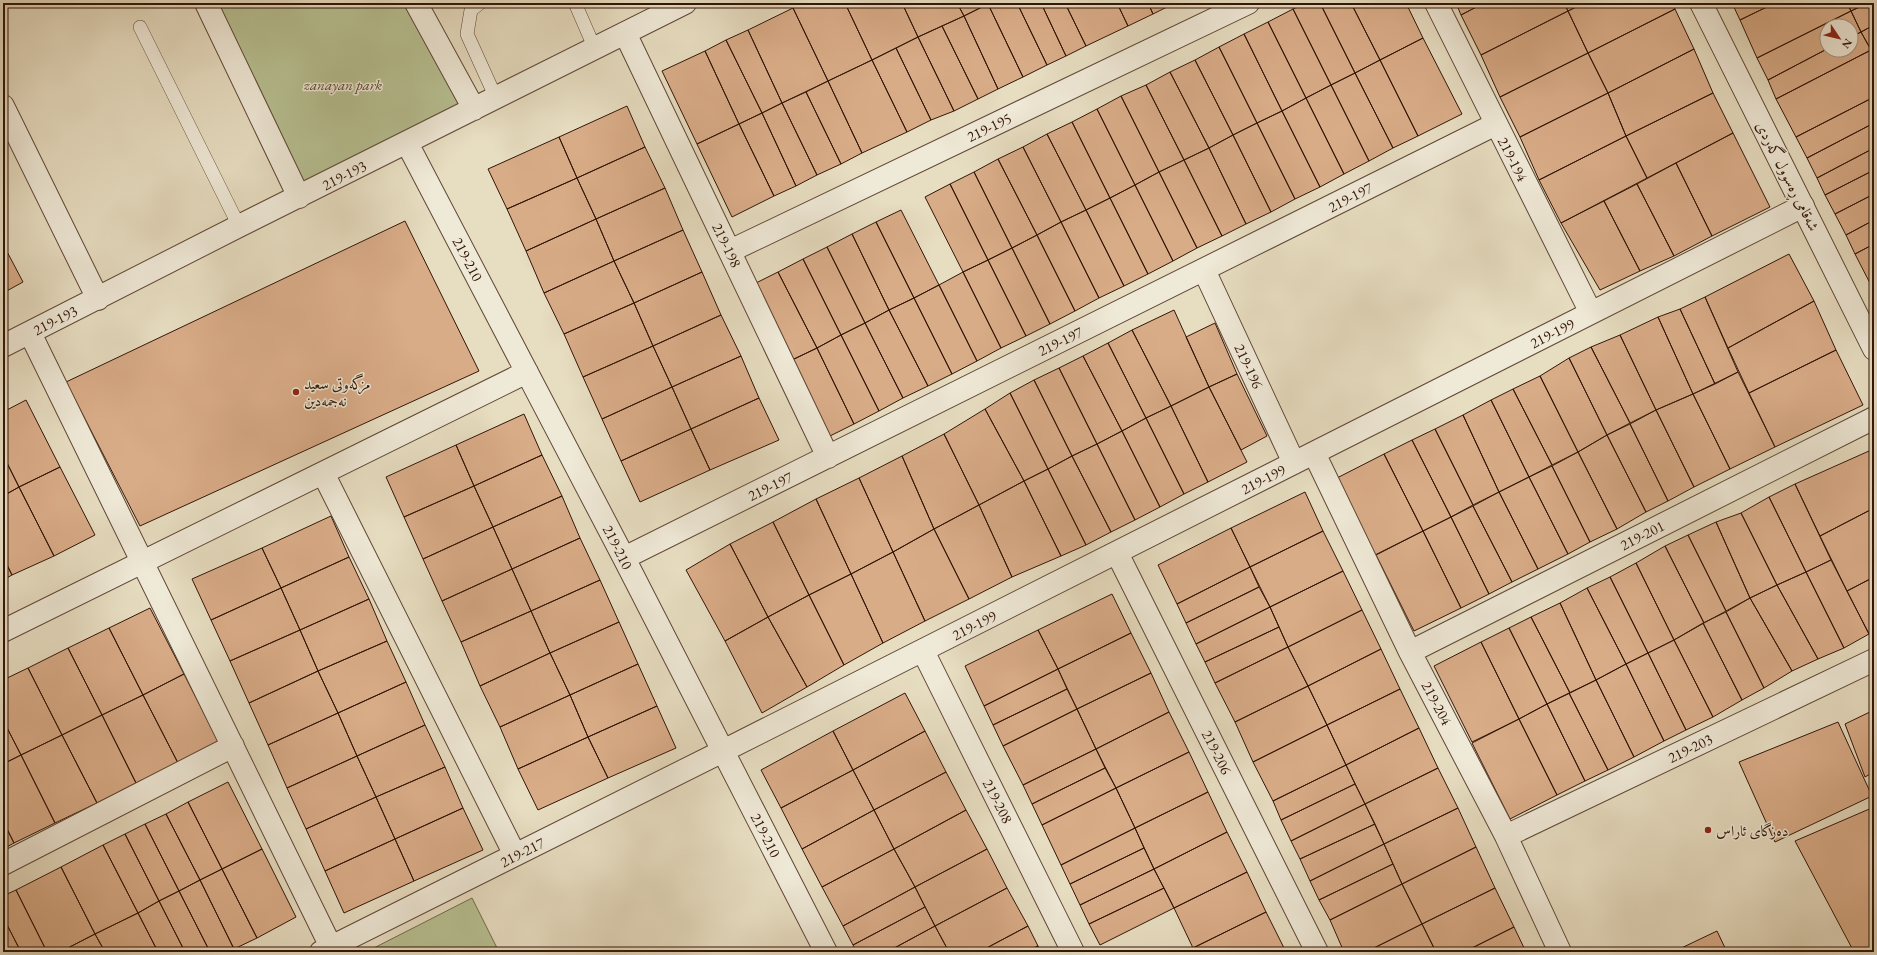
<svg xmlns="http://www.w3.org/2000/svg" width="1877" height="955" font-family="'EB Garamond',Amiri,serif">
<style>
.green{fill:#b7c092;stroke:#746a4c}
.building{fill:#d9ac88;stroke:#321507}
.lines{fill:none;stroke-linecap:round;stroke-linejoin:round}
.service-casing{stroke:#5f4736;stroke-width:14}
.minor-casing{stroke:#5f4736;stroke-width:24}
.tertiary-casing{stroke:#5f4736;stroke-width:24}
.service{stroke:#efe9d7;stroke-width:13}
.minor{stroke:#efe9d7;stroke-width:22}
.tertiary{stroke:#efe9d7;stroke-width:22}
.poi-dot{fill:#8f2418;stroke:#efe9d7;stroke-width:1.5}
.labels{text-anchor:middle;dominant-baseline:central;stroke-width:3;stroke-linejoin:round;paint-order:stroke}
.park-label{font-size:15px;font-style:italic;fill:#5a4831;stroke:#efe9d7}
.street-label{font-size:15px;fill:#321507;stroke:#efe9d7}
.poi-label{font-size:15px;fill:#321507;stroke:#efe9d7;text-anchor:start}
</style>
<rect width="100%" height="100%" fill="#e7ddc1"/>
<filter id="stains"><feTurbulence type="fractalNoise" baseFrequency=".005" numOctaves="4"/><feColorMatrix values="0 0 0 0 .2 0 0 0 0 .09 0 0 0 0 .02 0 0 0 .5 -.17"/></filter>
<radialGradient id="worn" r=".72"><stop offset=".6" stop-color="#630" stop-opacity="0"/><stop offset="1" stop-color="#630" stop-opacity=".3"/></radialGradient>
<path class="green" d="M216 3H413L474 109 306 194Z
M472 898 499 952H366Z"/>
<path class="building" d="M803 3H845L872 60 828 81 793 8Z
M845 3H902L918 37 872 60Z
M902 3H957L964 16 918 37Z
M957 3H987L988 4 964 16Z
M990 3H1017L1047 65 1023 77 988 4Z
M1017 3H1041L1066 56 1047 65Z
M1041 3H1065L1086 46 1066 56Z
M1065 3H1117L1128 26 1086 46Z
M1117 3H1148L1153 14 1128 26Z
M1148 3H1175L1153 14Z
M1305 3H1320L1355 73 1331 85 1293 9Z
M1320 3H1351L1380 60 1355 73Z
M1351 3H1406L1423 38 1380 60Z
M1456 3H1484L1461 15Z
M1484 3H1564L1568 11 1481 55 1461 15Z
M1564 3H1584L1568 11Z
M1584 3H1672L1675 9 1588 53 1568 11Z
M1732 3H1775L1740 20Z
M1775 3H1847L1851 11 1757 58 1740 20Z
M1847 3H1868L1851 11Z
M1868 3H1874V25L1861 32 1851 11Z
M988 4 1023 77 998 89 964 16Z
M793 8 828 81 782 103 748 30Z
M1293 9 1331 85 1306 98 1268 22Z
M1675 9 1694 49 1608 93 1588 53Z
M1568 11 1588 53 1500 97 1481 55Z
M1851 11 1861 32 1851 37V26H1827V49L1768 80 1757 58Z
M964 16 998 89 978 99 942 26Z
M1268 22 1306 98 1282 111 1244 34Z
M1874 25V49L1871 50 1861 32Z
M942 26 978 99 954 111 918 37Z
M748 30 782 103 762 113 726 40Z
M1861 32 1871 50 1776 99 1768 80 1827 49 1851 50V37Z
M1244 34 1282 111 1257 123 1219 47Z
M918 37 954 111 931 120 896 48Z
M1423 38 1462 114 1418 136 1380 60Z
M726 40 762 113 739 124 705 51Z
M1219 47 1257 123 1233 135 1195 60Z
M896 48 931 120 907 132 872 60Z
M1694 49 1713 93 1626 136 1608 93Z
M1871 50 1874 55V97L1796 137 1776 99Z
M705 51 739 124 697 144 662 71Z
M1588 53 1608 93 1520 137 1500 97Z
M872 60 907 132 862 153 828 81Z
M1195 60 1233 135 1209 148 1170 72Z
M1380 60 1418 136 1393 148 1355 73Z
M1170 72 1209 148 1184 160 1146 85Z
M1355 73 1393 148 1369 161 1331 85Z
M828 81 862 153 841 164 806 92Z
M1146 85 1184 160 1159 172 1121 96Z
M1331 85 1369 161 1344 174 1306 98Z
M806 92 841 164 817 175 782 103Z
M1608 93 1626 136 1539 180 1520 137Z
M1713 93 1733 133 1647 178 1626 136Z
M1121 96 1159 172 1135 185 1097 109Z
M1874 97V123L1807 158 1796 137Z
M1306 98 1344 174 1320 187 1282 111Z
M782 103 817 175 796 186 762 113Z
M627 106 645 147 577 178 559 137Z
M1097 109 1135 185 1110 198 1072 122Z
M1282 111 1320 187 1295 199 1257 123Z
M762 113 796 186 774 196 739 124Z
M1072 122 1110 198 1086 210 1047 134Z
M1257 123 1295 199 1271 212 1233 135Z
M1874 123V148L1817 178 1807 158Z
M739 124 774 196 732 217 697 144Z
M1733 133 1770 207 1712 236 1676 163Z
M1047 134 1086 210 1061 222 1023 147Z
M1233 135 1271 212 1246 224 1209 148Z
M1626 136 1647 178 1561 223 1539 180Z
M559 137 577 178 507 209 488 169Z
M645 147 665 188 596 219 577 178Z
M1023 147 1061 222 1037 235 998 159Z
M1209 148 1246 224 1222 236 1184 160Z
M1874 148V170L1825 195 1817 178Z
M998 159 1037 235 1012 248 974 172Z
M1184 160 1222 236 1197 248 1159 172Z
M1676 163 1712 236 1674 256 1637 184Z
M1874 170V194L1835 214 1825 195Z
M974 172 1012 248 988 260 950 184Z
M1159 172 1197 248 1173 261 1135 185Z
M577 178 596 219 526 251 507 209Z
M950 184 988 260 963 272 925 197Z
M1637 184 1674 256 1640 271 1604 201Z
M1135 185 1173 261 1148 274 1110 198Z
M665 188 683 230 614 261 596 219Z
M1874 194V220L1846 235 1835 214Z
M1110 198 1148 274 1124 286 1086 210Z
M1604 201 1640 271 1600 290 1561 223Z
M901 210 939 285 914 298 876 222Z
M1086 210 1124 286 1099 298 1061 222Z
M596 219 614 261 544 293 526 251Z
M1874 220V244L1855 254 1846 235Z
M405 221 479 371 140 526 66 382Z
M876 222 914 298 889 310 852 234Z
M1061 222 1099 298 1075 311 1037 235Z
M683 230 702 272 634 303 614 261Z
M852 234 889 310 865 323 827 247Z
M1037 235 1075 311 1050 324 1012 248Z
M3 244 23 282 3 293Z
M1874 244V291L1855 254Z
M827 247 865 323 841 335 803 259Z
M1012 248 1050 324 1026 336 988 260Z
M1789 254 1814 301 1728 348 1705 297Z
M803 259 841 335 817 348 778 272Z
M988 260 1026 336 1001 348 963 272Z
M614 261 634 303 564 334 544 293Z
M702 272 721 315 653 346 634 303Z
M778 272 817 348 792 360 754 284Z
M963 272 1001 348 977 361 939 285Z
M939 285 977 361 952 374 914 298Z
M1705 297 1738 372 1715 384 1680 309Z
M914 298 952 374 928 386 889 310Z
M1814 301 1836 350 1749 393 1728 348Z
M634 303 653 346 583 377 564 334Z
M1680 309 1715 384 1693 394 1658 317Z
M889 310 928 386 903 398 865 323Z
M1174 310 1209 387 1171 406 1132 330Z
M721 315 741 356 672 387 653 346Z
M1658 317 1693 394 1656 410 1620 335Z
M865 323 903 398 879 411 841 335Z
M1215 323 1237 374 1209 387 1186 337Z
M1132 330 1171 406 1146 418 1108 343Z
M841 335 879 411 854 424 817 348Z
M1620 335 1656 410 1630 423 1591 347Z
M1108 343 1146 418 1122 431 1083 356Z
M653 346 672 387 602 419 583 377Z
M1591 347 1630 423 1607 435 1569 358Z
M817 348 854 424 830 436 792 360Z
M1836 350 1863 405 1775 447 1749 393Z
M741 356 759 398 691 429 672 387Z
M1083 356 1122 431 1097 444 1059 368Z
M1569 358 1607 435 1578 452 1540 376Z
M1059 368 1097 444 1072 456 1034 380Z
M1738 372 1775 447 1730 469 1693 394Z
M1237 374 1267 436 1241 450 1209 387Z
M1540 376 1578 452 1552 465 1513 389Z
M1034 380 1072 456 1048 469 1010 393Z
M672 387 691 429 621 461 602 419Z
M1209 387 1247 462 1208 482 1171 406Z
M1513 389 1552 465 1529 477 1491 400Z
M1010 393 1048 469 1024 481 985 409Z
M1693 394 1730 469 1694 487 1656 410Z
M759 398 779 440 710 470 691 429Z
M26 400 60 467 19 487 3 455V412Z
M1491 400 1529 477 1499 492 1463 415Z
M1171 406 1208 482 1184 494 1146 418Z
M985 409 1024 481 979 505 944 434Z
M1656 410 1694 487 1668 501 1630 424Z
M524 414 542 455 474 486 456 445Z
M1463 415 1499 492 1473 505 1435 429Z
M1146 418 1184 494 1160 507 1122 431Z
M1630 424 1668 501 1646 512 1607 435Z
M691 429 710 470 640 502 621 461Z
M1435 429 1473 505 1451 517 1412 440Z
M1122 431 1160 507 1135 520 1097 444Z
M944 434 979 505 934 529 902 456Z
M1607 435 1646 512 1617 529 1578 452Z
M1412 440 1451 517 1423 531 1384 454Z
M1097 444 1135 520 1111 532 1072 456Z
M456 445 474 486 404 517 386 477Z
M1869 451 1874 462V508L1820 536 1795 484Z
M1578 452 1617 529 1590 542 1552 466Z
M1384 454 1423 531 1375 555 1337 478Z
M3 455 19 487 3 496Z
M542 455 562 496 493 527 474 486Z
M902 456 934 529 893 552 859 478Z
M1072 456 1111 532 1086 545 1048 469Z
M1552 466 1590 542 1568 554 1529 477Z
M60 467 95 535 54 556 19 487Z
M1048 469 1086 545 1061 556 1024 481Z
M1529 477 1568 554 1538 569 1499 492Z
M859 478 893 552 851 574 816 499Z
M1024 481 1061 556 1012 577 979 505Z
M1795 484 1831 560 1806 572 1769 497Z
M474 486 493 527 423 559 404 517Z
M19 487 54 556 12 575 3 557V496Z
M1305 492 1323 531 1250 567 1231 528Z
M1499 492 1538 569 1512 582 1473 506Z
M562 496 580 538 512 569 493 527Z
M1769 497 1806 572 1777 585 1741 513Z
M816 499 851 574 809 595 773 522Z
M979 505 1012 577 969 599 934 529Z
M1473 506 1512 582 1489 594 1451 517Z
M1874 508V577L1847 591 1820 536Z
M1741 513 1777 585 1750 598 1716 522Z
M331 516 349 557 281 588 262 548Z
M1451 517 1489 594 1461 608 1423 531Z
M773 522 809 595 768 617 730 544Z
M1716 522 1750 598 1726 611 1688 535Z
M493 527 512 569 442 601 423 559Z
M1231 528 1250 567 1177 604 1158 565Z
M934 529 969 599 925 621 893 552Z
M1323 531 1343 571 1270 607 1250 567Z
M1423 531 1461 608 1414 631 1376 555Z
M1688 535 1726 611 1704 623 1665 546Z
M580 538 600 580 531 611 512 569Z
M730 544 768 617 725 641 686 570Z
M1665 546 1704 623 1674 640 1636 563Z
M262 548 281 588 211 620 192 579Z
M893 552 925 621 883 643 851 574Z
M3 557 12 575 3 580Z
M349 557 369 599 300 630 281 588Z
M1831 560 1869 634 1844 648 1806 572Z
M1636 563 1674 640 1648 653 1610 577Z
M1250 567 1259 587 1186 623 1177 604Z
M512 569 531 611 461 642 442 601Z
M1343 571 1362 610 1288 647 1270 607Z
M1806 572 1844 648 1818 659 1777 585Z
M851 574 883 643 844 665 809 595Z
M1610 577 1648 653 1626 664 1587 588Z
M1874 577V632L1869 634 1847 591Z
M600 580 619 622 550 653 531 611Z
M1777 585 1818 659 1792 671 1750 598Z
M1259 587 1270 607 1196 644 1186 623Z
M281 588 300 630 230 661 211 620Z
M1587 588 1626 664 1596 680 1560 603Z
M1112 594 1131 633 1058 669 1038 630Z
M809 595 844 665 807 687 768 617Z
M1750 598 1792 671 1764 688 1726 612Z
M369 599 387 641 318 671 300 630Z
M1560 603 1596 680 1570 693 1531 617Z
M1270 607 1279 627 1205 662 1196 644Z
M150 608 184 674 143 695 109 628Z
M1362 610 1381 649 1308 686 1288 647Z
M531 611 550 653 480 686 461 642Z
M1726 612 1764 688 1742 700 1703 623Z
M768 617 807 687 762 713 725 641Z
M1531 617 1570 693 1547 704 1509 628Z
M619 622 638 664 570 695 550 653Z
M1703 623 1742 700 1713 717 1674 640Z
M1279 627 1288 647 1215 683 1205 662Z
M109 628 143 695 102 715 68 648Z
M1509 628 1547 704 1519 719 1481 642Z
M300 630 318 671 249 703 230 661Z
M1038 630 1058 669 984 706 965 666Z
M1131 633 1151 673 1077 709 1058 669Z
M1674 640 1713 717 1686 730 1648 653Z
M387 641 406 682 338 713 318 671Z
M1481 642 1519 719 1472 742 1434 666Z
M1288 647 1308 686 1235 722 1215 683Z
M68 648 102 715 62 735 28 668Z
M1381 649 1400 689 1327 725 1308 686Z
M550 653 570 695 500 727 480 686Z
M1648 653 1686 730 1664 741 1626 664Z
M638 664 657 706 588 737 570 695Z
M1626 664 1664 741 1634 757 1596 680Z
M28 668 62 735 21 755 3 720V680Z
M1058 669 1067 689 993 725 984 706Z
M318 671 338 713 268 745 249 703Z
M1151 673 1169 712 1096 749 1077 709Z
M184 674 219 743 178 763 143 695Z
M1596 680 1634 757 1608 770 1569 693Z
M406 682 425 725 357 756 338 713Z
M1308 686 1327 725 1253 762 1235 722Z
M1067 689 1077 709 1003 746 993 725Z
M1400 689 1419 728 1346 765 1327 725Z
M905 693 925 731 853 770 833 731Z
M1569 693 1608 770 1585 781 1547 704Z
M143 695 178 763 136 783 102 715Z
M570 695 588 737 518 769 500 727Z
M1547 704 1585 781 1557 795 1519 719Z
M657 706 676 748 608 778 588 737Z
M1077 709 1096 749 1023 785 1003 746Z
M1874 710V772L1865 777 1845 724Z
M1169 712 1189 752 1116 788 1096 749Z
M338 713 357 756 287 788 268 745Z
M102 715 136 783 97 803 62 735Z
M1519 719 1557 795 1510 819 1472 743Z
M3 720 21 755 3 764Z
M1838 722 1872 796 1775 842 1739 762Z
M425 725 445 767 376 797 357 756Z
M1327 725 1346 765 1273 801 1253 762Z
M1419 728 1438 768 1365 804 1346 765Z
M833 731 853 770 781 808 761 770Z
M925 731 946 772 874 810 853 770Z
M62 735 97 803 55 823 21 755Z
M588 737 608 778 538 810 518 769Z
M1096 749 1105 768 1032 804 1023 785Z
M1189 752 1208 792 1135 828 1116 788Z
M21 755 55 823 14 843 3 821V764Z
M357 756 376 797 306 829 287 788Z
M1346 765 1355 784 1281 820 1273 801Z
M445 767 463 808 395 839 376 797Z
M1105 768 1116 788 1042 825 1032 804Z
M1438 768 1458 808 1384 844 1365 804Z
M853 770 874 810 802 849 781 808Z
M946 772 966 810 894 849 874 810Z
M228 782 262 849 222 869 188 802Z
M1355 784 1365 804 1291 841 1281 820Z
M1116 788 1135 828 1061 865 1042 825Z
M1208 792 1227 832 1154 869 1135 828Z
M376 797 395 839 325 871 306 829Z
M188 802 222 869 200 880 166 814Z
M1365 804 1375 824 1300 859 1291 841Z
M1874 807V952H1854L1795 841Z
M463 808 483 850 414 881 395 839Z
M1458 808 1476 847 1402 884 1384 844Z
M874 810 894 849 822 887 802 849Z
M966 810 987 849 915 887 894 849Z
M166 814 200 880 179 891 145 824Z
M3 821 14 843 3 849Z
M145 824 179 891 159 901 125 834Z
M1375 824 1384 844 1310 881 1300 859Z
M1135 828 1144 848 1070 884 1061 865Z
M1227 832 1247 872 1174 908 1154 869Z
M125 834 159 901 138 913 103 845Z
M395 839 414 881 344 913 325 871Z
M1384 844 1393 864 1319 900 1310 881Z
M103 845 138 913 95 934 61 867Z
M1476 847 1495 888 1422 924 1402 884Z
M1144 848 1154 869 1080 905 1070 884Z
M262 849 296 917 257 938 222 869Z
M894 849 915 887 843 926 822 887Z
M987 849 1007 888 935 926 915 887Z
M1393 864 1402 884 1330 920 1319 900Z
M61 867 95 934 60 952H47L16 890Z
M222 869 257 938 234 949 200 880Z
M1154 869 1164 888 1089 924 1080 905Z
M1247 872 1266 912 1193 948 1174 908Z
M200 880 234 949 228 952H210L179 891Z
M1402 884 1422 924 1366 952H1344L1330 920Z
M915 887 925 907 853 945 843 926Z
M1007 888 1028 926 979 952H949L935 926Z
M1164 888 1174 908 1100 945 1089 924Z
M1495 888 1514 927 1464 952H1436L1422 924Z
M16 890 47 952H21L3 917V896Z
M179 891 210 952H185L159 901Z
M159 901 185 952H158L138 913Z
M925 907 935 926 887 952H857L853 945Z
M1266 912 1286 952H1195L1193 948Z
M138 913 158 952H105L95 934Z
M3 917 21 952H3Z
M1422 924 1436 952H1366Z
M935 926 949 952H887Z
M1028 926 1038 946 1026 952H979Z
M1514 927 1526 952H1464Z
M1717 931 1727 952H1673Z
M95 934 105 952H60Z
M1038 946 1041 952H1026Z"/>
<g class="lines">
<defs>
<path id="service" d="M480 3 471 10 467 34 496 98
M575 3 595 49
M140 27 239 226"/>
<path id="minor" d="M206 3 299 197
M416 3 474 109
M1436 3 1591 313
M625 33 828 457
M3 106 98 299
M407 143 624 558 826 952
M730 251 1248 3
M1204 270 1294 463
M30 333 331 947
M3 346 239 226 685 3
M1314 453 1410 652 1506 836 1560 952
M323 473 515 855
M1117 553 1317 952
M624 558 1496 124
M3 631 527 372
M923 651 1073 952
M1410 652 1874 418
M1506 836 1874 660
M3 864 233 746
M321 952 723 751 1803 206"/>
<path id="tertiary" d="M1701 3 1874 349"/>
</defs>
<use href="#service" class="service-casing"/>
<use href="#minor" class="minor-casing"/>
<use href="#tertiary" class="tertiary-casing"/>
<use href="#service" class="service"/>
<use href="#minor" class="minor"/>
<use href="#tertiary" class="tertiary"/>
</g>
<g class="poi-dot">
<circle cx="296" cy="392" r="4"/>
<circle cx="1708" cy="830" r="4"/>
</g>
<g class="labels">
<g class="park-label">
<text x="343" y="84">zanayan park</text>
</g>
<g class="street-label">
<text transform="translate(989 127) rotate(-26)">219-195</text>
<text transform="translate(1513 159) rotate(63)">219-194</text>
<text transform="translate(344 175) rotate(-27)">219-193</text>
<text transform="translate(1788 176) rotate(63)">شەقامی ڕەسوول گەردی</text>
<text transform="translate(1350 197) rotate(-27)">219-197</text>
<text transform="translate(727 245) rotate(64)">219-198</text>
<text transform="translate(468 259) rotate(62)">219-210</text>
<text transform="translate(55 320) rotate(-27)">219-193</text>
<text transform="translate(1552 333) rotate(-27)">219-199</text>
<text transform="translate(1060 341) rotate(-26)">219-197</text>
<text transform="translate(1249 366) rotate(65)">219-196</text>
<text transform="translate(1263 479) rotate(-27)">219-199</text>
<text transform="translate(770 486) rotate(-26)">219-197</text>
<text transform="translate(1642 535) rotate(-27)">219-201</text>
<text transform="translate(618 547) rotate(63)">219-210</text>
<text transform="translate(974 625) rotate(-27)">219-199</text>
<text transform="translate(1437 703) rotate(62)">219-204</text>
<text transform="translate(1690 748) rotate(-26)">219-203</text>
<text transform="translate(1217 752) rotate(63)">219-206</text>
<text transform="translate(998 801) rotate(63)">219-208</text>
<text transform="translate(766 835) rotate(63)">219-210</text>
<text transform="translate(522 852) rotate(-27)">219-217</text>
</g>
<g class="poi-label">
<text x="304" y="383">مزگەوتی سعید<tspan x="304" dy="17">نەجمەدین</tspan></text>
<text x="1716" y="830">دەزگای ئاراس</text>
</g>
</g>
<rect width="1877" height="955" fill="none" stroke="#e7ddc1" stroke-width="16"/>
<rect x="4" y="4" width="1869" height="947" fill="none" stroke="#321507" stroke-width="2"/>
<rect x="8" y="8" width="1861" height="939" fill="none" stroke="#321507"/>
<g transform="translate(1839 38) rotate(125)"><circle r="19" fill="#efe9d7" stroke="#a39484"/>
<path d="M0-3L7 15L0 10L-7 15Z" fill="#8f2418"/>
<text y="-6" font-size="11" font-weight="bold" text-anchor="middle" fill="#321507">N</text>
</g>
<rect width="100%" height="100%" filter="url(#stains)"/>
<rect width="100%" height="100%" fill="url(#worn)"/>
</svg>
